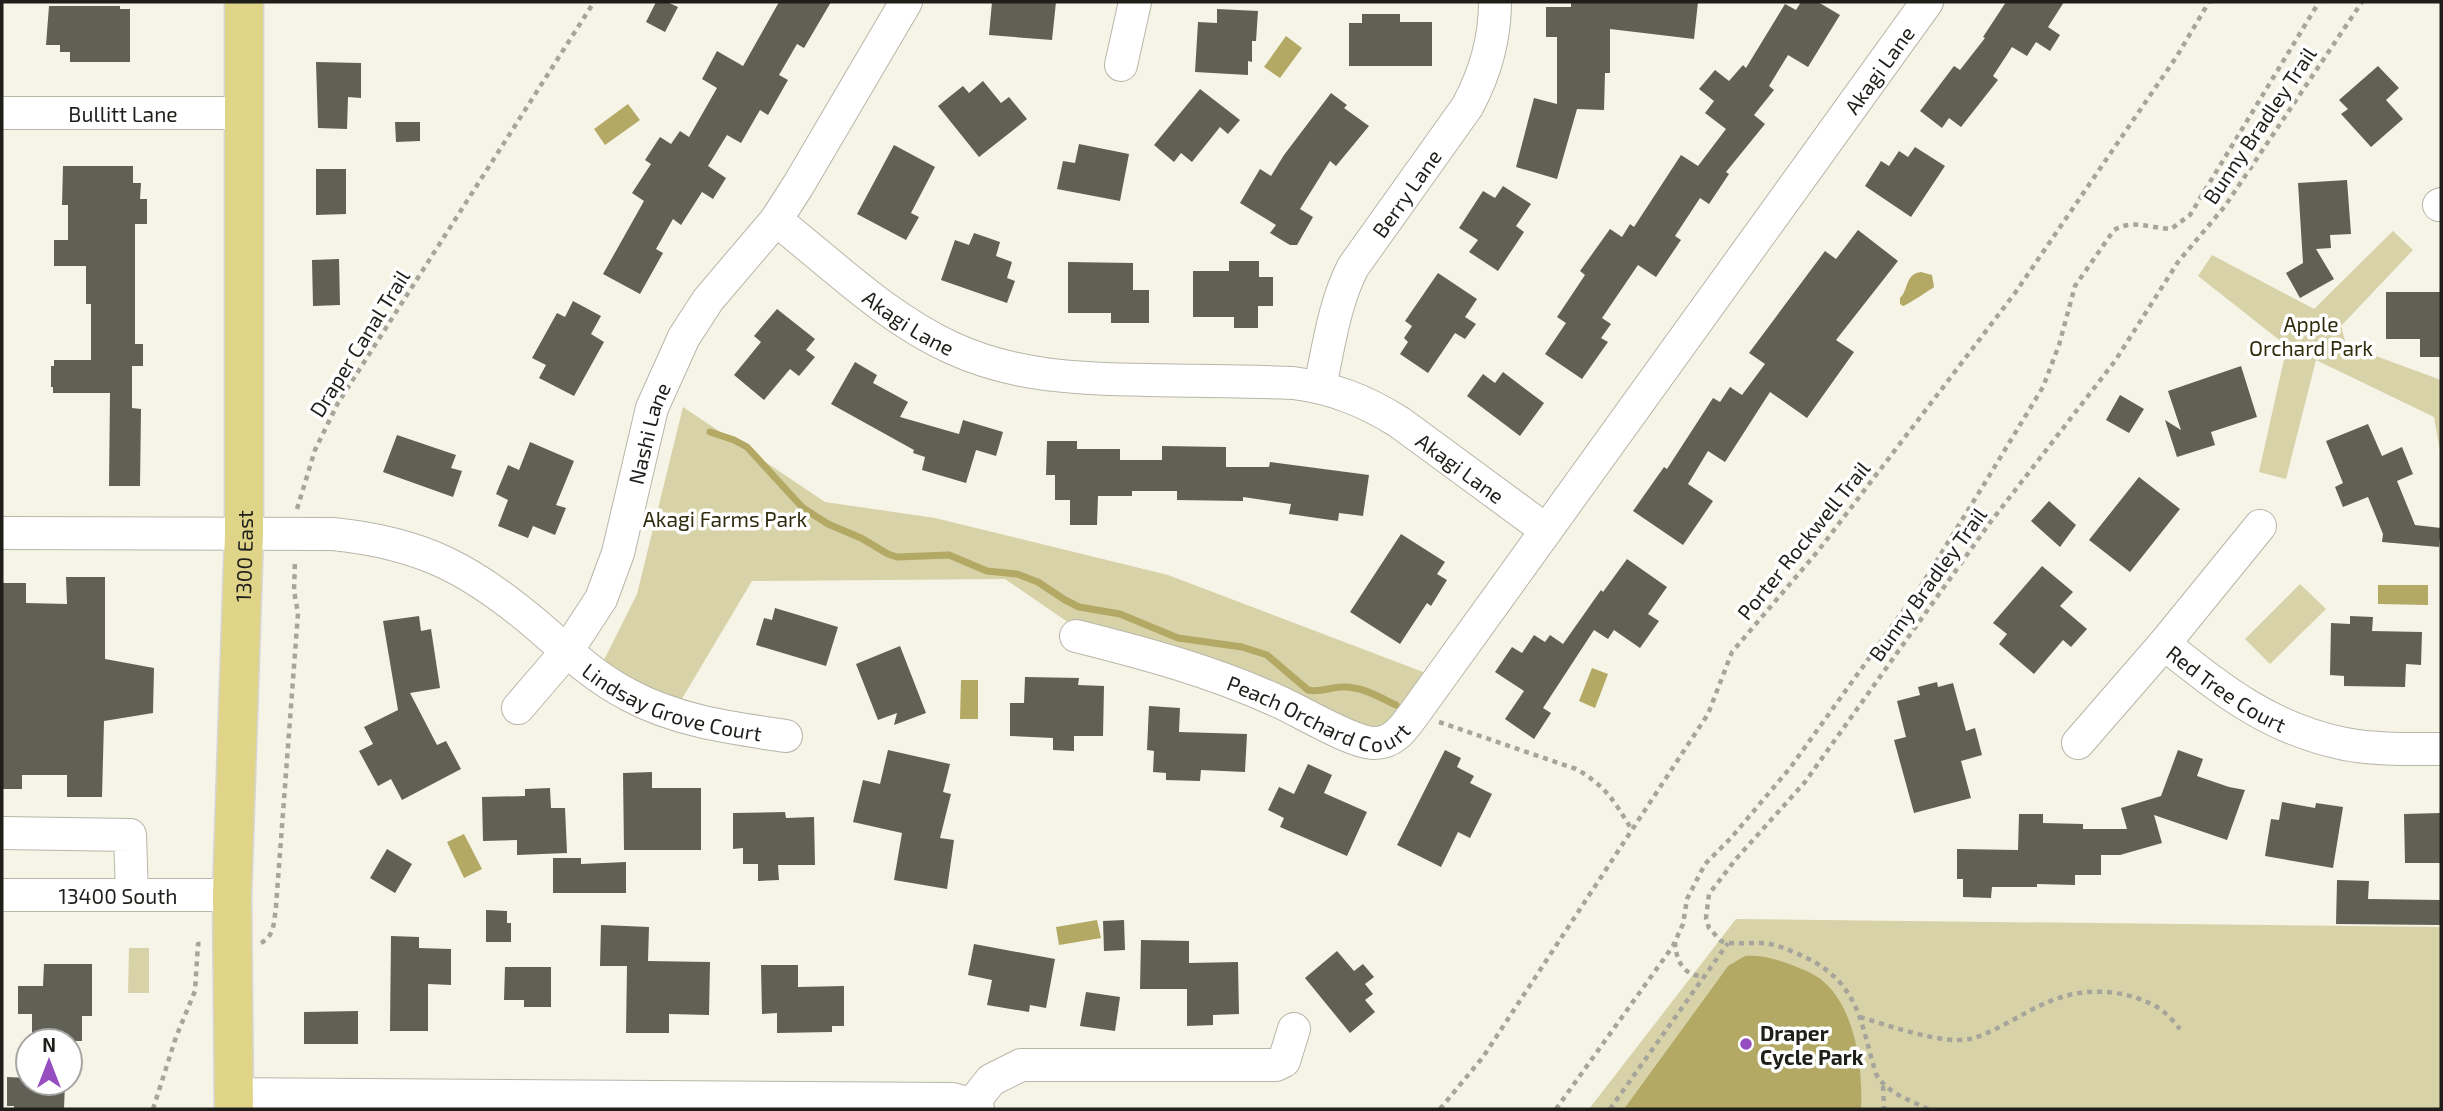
<svg xmlns="http://www.w3.org/2000/svg" width="2443" height="1111" font-family="'Exo 2',sans-serif">
<style>
.green{fill:#d7d2a8}
.water{fill:#b3a965}
.lines{fill:none;stroke-linecap:round;stroke-linejoin:round}
.stream{stroke:#b3a965;stroke-width:7}
.building{fill:#616055}
.minor-casing{stroke:#b7b6a9;stroke-width:34}
.major-casing{stroke:#d7d6d6;stroke-width:41}
.path{stroke:#a6a59b;stroke-width:4.5;stroke-dasharray:5 5;stroke-linecap:butt}
.minor{stroke:#fff;stroke-width:32}
.major{stroke:#dfd487;stroke-width:38}
.poi-dot{fill:#964dc0;stroke:#fff;stroke-width:2.5}
.labels{text-anchor:middle;dominant-baseline:central;stroke-width:7;stroke-linejoin:round;paint-order:stroke}
.street-label{font-size:21px;fill:#1f1e1a;stroke:#fff}
.park-label{font-size:21px;fill:#312c0d;stroke:#fff}
.poi-label{font-size:21px;font-weight:bold;fill:#1f1e1a;stroke:#fff;text-anchor:start}
</style>
<rect width="100%" height="100%" fill="#f6f4e7"/>
<path class="green" d="M2393 231 2413 250 2341 326 2346 345 2441 380V457L2434 417 2316 360 2286 479 2259 472 2287 346 2198 276 2212 255 2314 309Z
M683 407 825 502 935 518 1168 575 1431 675 1390 728 1376 729 1265 684 1072 625 1005 579 752 581 680 702 640 686 604 660 637 594Z
M2300 584 2326 609 2270 664 2245 639Z
M1736 919 2441 927V1109H1589Z
M129 948H149V993H128Z"/>
<path class="water" d="M1286 36 1302 48 1280 78 1264 67Z
M628 104 640 120 605 145 594 129Z
M1921 272 1932 275 1934 287C1930 290 1907 305 1903 306L1900 304V298C1909 289 1905 274 1921 272Z
M2378 585H2428V605L2378 604Z
M1592 668 1608 674 1595 708 1579 701Z
M961 680H978V719H960Z
M464 834 482 869 464 878 447 842Z
M1097 920 1101 938 1059 945 1056 927Z
M1745 956C1761 955 1776 959 1792 965 1804 970 1816 974 1825 983 1856 1011 1863 1070 1861 1109H1624L1718 980 1728 966Z"/>
<g class="lines">
<path class="stream" d="M710 432 734 440 747 447 803 508 828 524 861 538 888 554 897 557 949 555 987 571 1017 574 1038 582 1065 600 1079 607 1120 614 1178 638 1242 647 1267 655 1308 690C1320 693 1330 687 1342 687 1361 686 1379 697 1396 705"/>
</g>
<path class="building" d="M656 2H667L678 7 665 32 646 22Z
M779 2H831L804 48 797 44 779 75 788 80 768 115 760 110 741 143 727 135 708 166 726 178 713 199 702 192 681 225 673 219 656 249 663 253 640 294 603 274 644 201 632 193 651 164 645 160 660 137 671 144 680 131 689 137 717 88 702 79 717 51 743 66Z
M992 2H1056L1052 40 989 35Z
M1571 2H1698L1694 39 1610 29V73H1605L1604 110 1577 109 1557 179 1516 167 1534 98 1557 104V37H1546V7H1571Z
M1801 2H1818L1840 15 1808 67 1788 55 1769 86 1774 90 1754 115 1765 124 1726 172 1729 174 1709 204 1700 198 1675 236 1681 240 1656 277 1638 265 1602 318 1611 324 1601 338 1608 342 1582 379 1545 354 1566 323 1557 317 1585 275 1580 271 1610 229 1622 237 1630 224 1634 227 1681 155 1698 166 1726 129 1705 113 1714 101 1699 89 1715 70 1729 81 1743 65 1746 68 1785 4 1796 10Z
M2006 2H2064L2048 27 2060 35 2050 51 2036 42 2027 56 2012 47 1993 76 1998 80 1961 127 1949 118 1942 128 1920 111 1954 66 1960 70 1985 38 1983 37Z
M49 6H120V9H130V62H70V52H60V45H46Z
M1217 9 1258 11 1256 41H1252V62L1248 61V75L1195 72 1198 22 1217 23Z
M1362 14H1400V22H1432V66H1349V23H1362Z
M316 62 361 63V98L348 97 347 129 318 128Z
M2378 66 2399 88 2386 100 2403 119 2371 147 2341 114 2348 109 2339 100Z
M983 81 1001 103 1009 97 1027 119 979 157 938 106 963 86 969 93Z
M1200 89 1240 120 1228 134 1220 127 1192 162 1181 153 1174 162 1154 145Z
M1331 93 1347 105 1344 108 1369 126 1336 166 1330 161 1300 209 1313 217 1297 245H1290L1270 233 1276 225 1240 203 1260 169 1271 176 1284 155Z
M395 122H420V141L396 142Z
M1079 144 1129 154 1120 201 1057 189 1063 161 1075 163Z
M894 145 935 167 911 213 919 217 906 240 857 214Z
M1915 147 1945 166 1911 217 1865 186 1881 161 1889 166 1899 151 1908 157Z
M63 166H133V183H141L140 199H147V224H135V344H143V366H132V408L141 409 140 486H109L110 393H53V387H51V366H54V360H91V304H86V266H54V240H68V205H62Z
M316 169H346V214L316 215Z
M2347 180 2351 234 2330 235 2331 248 2316 249 2334 279 2300 298 2286 273 2303 263 2298 183Z
M1503 186 1531 204 1516 226 1524 232 1498 271 1469 252 1478 240 1459 228 1483 191 1495 198Z
M1858 230 1898 261 1836 340 1854 352 1807 418 1770 392 1725 462 1708 451 1688 484 1713 501 1683 545 1633 511 1664 467 1667 469 1713 398 1720 402 1730 387 1742 395 1765 364 1749 353 1825 251 1836 259Z
M974 233 1000 242 996 256 1012 262 1007 278 1015 281 1007 303 941 280 955 240 969 245Z
M339 259 340 305 313 306 312 260Z
M1229 261H1259V277H1273V306H1258V328H1234V317H1193V271H1229Z
M1068 262 1133 263V290H1149V323H1111V313H1068Z
M1438 273 1477 299 1465 317 1476 324 1465 339 1455 333 1428 373 1400 354 1408 342 1404 338 1412 326 1405 321Z
M2386 292H2441V357H2420V339H2386Z
M573 301 601 316 591 334 604 342 574 396 539 378 546 365 532 358 557 313 565 317Z
M777 309 815 339 806 350 815 357 799 376 790 369 764 400 734 375 761 342 754 336Z
M855 362 877 375 873 383 908 402 900 417 959 434 963 420 1003 432 996 456 976 450 966 483 922 470 925 457 913 453 914 450 831 404Z
M2241 366 2257 417 2211 432 2215 445 2177 457 2165 420 2181 430 2168 391Z
M1503 372 1544 403 1520 436 1467 396 1483 374 1495 383Z
M2120 395 2144 409 2129 433 2106 420Z
M2368 424 2382 456 2402 447 2413 474 2397 481 2415 525 2441 528 2439 547 2382 542 2383 534 2368 497 2343 507 2335 487 2343 483 2326 441Z
M397 435 456 455 451 468 462 471 453 497 383 472Z
M1047 441H1077V449H1120V460H1162V446L1226 447V467H1269L1270 462 1369 475 1363 516 1339 513 1338 521 1289 514 1291 504 1243 497V501L1177 500V491H1132V496H1098L1097 525H1070V500H1055V475H1046Z
M530 442 574 461 556 505 566 508 555 535 533 526 528 538 498 526 508 500 496 494 508 465 519 470Z
M2139 477 2180 509 2130 572 2089 540Z
M2049 501 2076 525 2060 547 2031 521Z
M1401 534 1445 562 1437 574 1447 580 1431 606 1427 603 1400 644 1350 612Z
M1627 559 1667 587 1648 614 1659 621 1640 648 1614 630 1608 639 1594 630 1543 708 1551 713 1534 739 1505 719 1524 691 1495 672 1512 647 1522 653 1534 635 1545 642 1550 635 1563 644 1601 590 1603 592Z
M2042 566 2073 592 2060 606 2087 629 2071 647 2063 640 2034 674 1999 644 2007 634 1993 623Z
M66 577H105V659L154 668 153 713 104 721 102 797H67V775H22V789H2V583H26V603L67 604Z
M775 608 838 627 826 666 756 645 764 618 772 620Z
M419 616 421 631 431 629 440 688 410 693 437 745 446 741 461 769 402 800 391 779 378 786 359 751 373 744 364 727 398 710 383 621Z
M2350 616 2373 617 2372 631 2422 632 2421 665 2406 664 2405 687 2344 686V676L2330 675 2331 623 2350 624Z
M900 646 926 713 894 725 897 713 878 720 856 664Z
M1025 677 1079 678 1078 685 1104 686 1103 736H1074V751L1053 750V738L1010 736V703H1024Z
M1937 682 1938 687 1953 683 1966 731 1975 728 1982 755 1961 761 1971 798 1914 813 1894 740 1906 737 1897 701 1920 695 1918 687Z
M1149 706 1180 708 1179 732 1247 734 1245 772 1201 770 1200 781 1166 780V773L1153 772 1154 751 1147 750Z
M888 750 950 764 943 792 951 794 940 838 954 840 947 889 894 880 902 833 853 822 863 780 880 784Z
M1445 750 1461 758 1457 767 1474 776 1470 783 1492 794 1470 838 1458 832 1441 867 1397 845Z
M2178 750 2203 759 2197 776 2229 787 2245 790 2227 840 2154 815 2162 843 2120 855H2101V875H2075V885L2037 884V887H1992L1991 898 1963 897V879H1957V849L2018 850 2019 814H2043V823L2083 824V829H2127L2121 808 2161 796Z
M1308 764 1332 775 1324 793 1367 812 1347 856 1280 827 1284 818 1268 810 1279 787 1294 794Z
M652 772V788H701V850H624L623 773Z
M550 788 551 808H565L567 853 517 855V840L483 841 482 797 525 796V789Z
M2282 802 2315 808 2316 803 2343 807 2333 868 2265 856 2271 819 2279 820Z
M785 812 786 818 814 817 815 865H778L779 880 758 881V864H743V848L733 849V813Z
M2441 813V863H2405L2404 814Z
M387 849 412 864 395 893 370 878Z
M553 858H581V864L626 862V893H553Z
M2337 880 2369 881 2368 899 2441 900V925L2336 924Z
M486 910 507 911V923H511V942H486Z
M1124 920 1125 950 1104 951 1103 921Z
M601 925 649 927 648 961 710 962 709 1015 669 1014V1033H626L627 966H600Z
M391 936 419 937V948L451 949V985L428 984V1031H390Z
M1141 940 1189 941V963L1238 962 1239 1014 1213 1015V1025L1187 1026V989H1140Z
M974 944 1055 959 1046 1008 1030 1005 1029 1012 987 1005 992 980 968 975Z
M1337 951 1354 971 1363 964 1374 977 1365 984 1373 994 1365 1000 1375 1012 1350 1033 1305 978Z
M44 964H92V1016H82V1041H32V1014H18V986H43Z
M761 965H798V987L844 986V1026H832V1032L777 1033V1013L762 1014Z
M505 967H551V1007H524V1000H504Z
M1086 992 1120 997 1115 1031 1080 1026Z
M358 1011V1044H304V1012Z
M7 1077 28 1078V1083H65L64 1109H14V1106H7Z"/>
<g class="lines">
<defs>
<g id="minor">
<path d="M1121 65 1135 2"/>
<path id="s1" d="M2 113H244"/>
<path d="M2439 205 2441 204"/>
<path id="s2" d="M776 220C832 264 886 318 952 348 1015 377 1081 379 1149 380 1197 381 1245 381 1293 383 1332 388 1364 400 1399 422L1546 530"/>
<path id="s3" d="M1320 386C1329 346 1334 304 1353 267L1467 107C1485 74 1495 40 1495 2"/>
<path id="s4" d="M2 533 333 534C422 543 471 569 538 626 566 650 594 677 627 694 676 721 731 728 786 736"/>
<path id="s5" d="M1076 636C1144 653 1211 671 1275 700 1299 710 1350 742 1373 743 1393 744 1403 729 1414 714L1927 2"/>
<path id="s6" d="M2164 644C2222 690 2270 729 2345 744 2376 750 2410 749 2441 749"/>
<path id="s7" d="M518 708 567 651 601 599 618 553 652 408 684 337 708 300 776 220 799 184 906 2"/>
<path d="M2078 743 2164 644 2260 526"/>
<path d="M2 833 130 835 132 895"/>
<path id="s8" d="M2 895H232"/>
<path d="M234 1094 952 1099 972 1104 978 1109"/>
<path d="M972 1104 991 1080 1021 1065H1276L1284 1061 1294 1029"/>
</g>
<g id="major">
<path id="s9" d="M234 1109 232 895 244 534V2"/>
</g>
</defs>
<use href="#minor" class="minor-casing"/>
<use href="#major" class="major-casing"/>
<path class="path" d="M297 509 315 450 338 403 594 2
M1439 722 1576 769C1605 785 1615 802 1632 830
M1675 942C1676 961 1684 977 1705 976
M261 943C275 936 274 920 276 906L298 613 294 591 295 560
M1860 1017C1887 1025 1943 1045 1970 1039 1994 1033 2024 1012 2048 1002 2083 987 2123 988 2157 1007 2166 1012 2174 1022 2180 1029
M1883 1086 1884 1109
M153 1109 176 1037 195 991 198 944H203
M1440 1109 1483 1057 1708 714 1732 652 1818 551 2015 293 2177 56 2209 2
M1556 1109 1673 946 1683 924 1687 899 1705 864 1731 838 1790 768 1921 586 1983 486 2043 387 2059 345 2075 286 2114 230C2132 219 2151 228 2171 229L2190 215 2319 2
M1610 1109 1728 943
M1928 1109C1908 1099 1888 1094 1876 1074 1861 1025 1860 987 1811 960 1798 954 1784 947 1770 944 1754 941 1737 946 1721 941L1709 928 1706 918 1709 894 1736 859 1805 782 1989 524 2115 361 2178 262 2225 206 2362 2"/>
<use href="#minor" class="minor"/>
<use href="#major" class="major"/>
</g>
<circle class="poi-dot" cx="1746" cy="1044" r="7"/>
<g class="labels">
<g class="street-label">
<text stroke="none"><textPath href="#s5" startOffset="1164">Akagi Lane</textPath></text>
<text stroke="none"><textPath href="#s1" startOffset="121">Bullitt Lane</textPath></text>
<text transform="translate(2259 125) rotate(-56)">Bunny Bradley Trail</text>
<text stroke="none"><textPath href="#s3" startOffset="215">Berry Lane</textPath></text>
<text stroke="none"><textPath href="#s2" startOffset="168">Akagi Lane</textPath></text>
<text transform="translate(359 343) rotate(-58)">Draper Canal Trail</text>
<text stroke="none"><textPath href="#s7" startOffset="310">Nashi Lane</textPath></text>
<text stroke="none"><textPath href="#s2" startOffset="754">Akagi Lane</textPath></text>
<text transform="translate(1803 540) rotate(-51)">Porter Rockwell Trail</text>
<text stroke="none"><textPath href="#s9" startOffset="553">1300 East</textPath></text>
<text transform="translate(1927 584) rotate(-54)">Bunny Bradley Trail</text>
<text stroke="none"><textPath href="#s6" startOffset="77">Red Tree Court</textPath></text>
<text stroke="none"><textPath href="#s4" startOffset="718">Lindsay Grove Court</textPath></text>
<text stroke="none"><textPath href="#s5" startOffset="257">Peach Orchard Court</textPath></text>
<text stroke="none"><textPath href="#s8" startOffset="116">13400 South</textPath></text>
</g>
<g class="park-label">
<text x="2311" y="323">Apple<tspan x="2311" dy="24">Orchard Park</tspan></text>
<text x="725" y="518">Akagi Farms Park</text>
</g>
<g class="poi-label">
<text x="1760" y="1032">Draper<tspan x="1760" dy="24">Cycle Park</tspan></text>
</g>
</g>
<rect width="2443" height="1111" fill="none" stroke="#1f1e1a" stroke-width="7"/>
<g transform="translate(49 1062)"><circle r="33" fill="#ffffff" stroke="#a5a5a3" stroke-width="2"/>
<path d="M0-5L12 26L0 18L-12 26Z" fill="#964dc0"/>
<text y="-10" font-size="19" font-weight="bold" text-anchor="middle" fill="#1f1e1a">N</text>
</g>
</svg>
